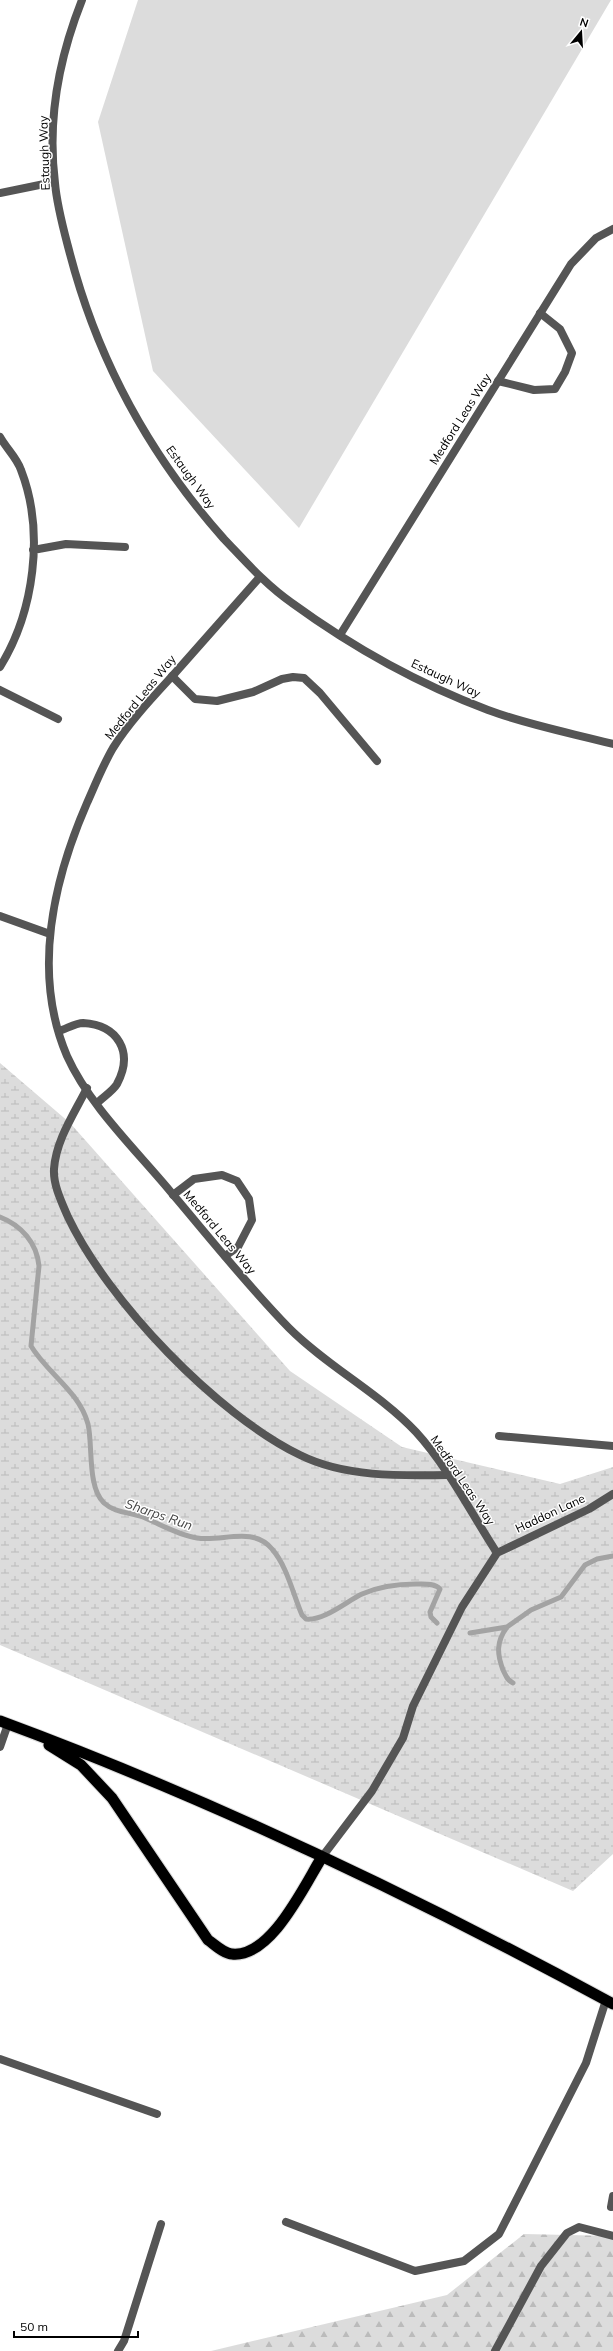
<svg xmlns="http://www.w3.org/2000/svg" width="613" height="2351" font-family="Mulish,sans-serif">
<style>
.green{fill:#dcdcdc}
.forest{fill:url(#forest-firs)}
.wetland{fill:url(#wetland-marsh)}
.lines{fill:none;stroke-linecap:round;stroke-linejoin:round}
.stream{stroke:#a3a3a3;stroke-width:5}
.trunk-casing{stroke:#dbdbdb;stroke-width:13}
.service{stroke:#555;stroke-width:8}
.minor{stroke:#555;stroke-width:8}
.trunk{stroke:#000;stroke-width:11}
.labels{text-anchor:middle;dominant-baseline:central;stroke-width:3;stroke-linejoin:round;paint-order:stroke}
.street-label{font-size:12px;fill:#000;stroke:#fff}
.water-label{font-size:13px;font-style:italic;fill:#444;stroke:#fff}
</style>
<defs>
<pattern id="forest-firs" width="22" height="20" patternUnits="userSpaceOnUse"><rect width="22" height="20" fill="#dcdcdc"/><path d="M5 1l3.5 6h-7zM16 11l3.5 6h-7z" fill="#bbb"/></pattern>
<pattern id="wetland-marsh" width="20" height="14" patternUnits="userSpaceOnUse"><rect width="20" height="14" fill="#dcdcdc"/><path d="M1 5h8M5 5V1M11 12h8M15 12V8" fill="none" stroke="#bbb"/></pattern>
</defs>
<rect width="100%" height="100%" fill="#fff"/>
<path class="green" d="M138 0H611L299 528 153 371 98 122Z"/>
<path class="forest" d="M524 2234 613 2236V2351H211L447 2295Z"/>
<path class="wetland" d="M0 1063 70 1123 290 1371 402 1447 560 1484 613 1467V1854L573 1891 0 1645Z"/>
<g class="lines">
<path class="stream" d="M0 1217C21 1225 37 1243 39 1266L31 1346C47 1373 79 1391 88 1424 93 1445 87 1487 104 1503 115 1513 130 1512 143 1517 160 1524 178 1535 197 1538 222 1542 253 1526 272 1549 287 1566 293 1594 302 1615L306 1619C324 1621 347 1601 362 1594 380 1586 397 1584 416 1584 424 1584 435 1583 440 1589L430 1612 431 1617 437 1623
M507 1627C496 1642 497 1654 503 1670 506 1676 507 1680 513 1683
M470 1633 507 1627 531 1610 561 1597 585 1565 597 1559 613 1556"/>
<defs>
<path id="trunk" d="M0 1721C211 1799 416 1897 613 2004
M49 1745 81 1765 112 1798 208 1940C214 1944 224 1954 232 1954 271 1958 304 1886 322 1857"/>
</defs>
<use href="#trunk" class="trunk-casing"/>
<path class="service" d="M498 381 534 390 555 389 565 372 572 353 560 329 540 313
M172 676 195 699 217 701 253 692 282 679 293 677 304 678 320 693 377 761
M59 1031C66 1029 76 1023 83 1023 118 1025 134 1052 117 1084 113 1091 103 1097 97 1103
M87 1088C74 1114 56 1140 54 1169 53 1185 62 1203 68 1217 108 1301 216 1414 300 1455 344 1477 399 1476 448 1475
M173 1195 194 1179 222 1175 237 1181 249 1199 252 1220 238 1247 225 1256
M499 1436 613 1446
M0 1747 8 1724
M0 2059 157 2114
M611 2207 613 2196
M286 2222 415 2271 464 2261 499 2234 586 2063 606 2000
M118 2351 124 2341 161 2224
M495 2351 541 2266 567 2233 579 2227 613 2236"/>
<path class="minor" d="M82 0C59 58 47 120 55 183 57 207 64 231 70 254 98 361 151 457 224 539 246 562 266 585 292 603 351 646 419 684 488 710 528 725 571 733 613 744
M0 193 54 182
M0 437C6 448 17 458 21 470 45 532 34 612 0 667
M33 550 66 544 125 547
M259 578C231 610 203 641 175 673 153 697 130 721 113 748 103 765 95 785 87 803 53 881 32 974 67 1056 89 1105 136 1150 170 1191 209 1237 247 1285 289 1328 328 1367 378 1392 416 1432 448 1467 471 1513 497 1553
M340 635 571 264 596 238 613 229
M0 690 58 719
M0 916 50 934
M322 1857 372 1791 403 1738 413 1706 462 1607 497 1553 589 1509 613 1494"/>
<use href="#trunk" class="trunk"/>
</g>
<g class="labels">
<g class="street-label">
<text transform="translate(44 153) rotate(-92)">Estaugh Way</text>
<text transform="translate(460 419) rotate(-58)">Medford Leas Way</text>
<text transform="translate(191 477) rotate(54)">Estaugh Way</text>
<text transform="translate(446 678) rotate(25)">Estaugh Way</text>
<text transform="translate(140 697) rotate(-51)">Medford Leas Way</text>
<text transform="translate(220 1232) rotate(50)">Medford Leas Way</text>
<text transform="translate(463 1480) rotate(56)">Medford Leas Way</text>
<text transform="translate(550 1513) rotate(-25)">Haddon Lane</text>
</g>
<g class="water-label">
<text transform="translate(159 1514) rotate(19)">Sharps Run</text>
</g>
</g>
<g transform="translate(581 32) rotate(18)" stroke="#ffffff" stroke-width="3" paint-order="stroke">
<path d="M0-3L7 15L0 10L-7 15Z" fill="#000000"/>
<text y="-6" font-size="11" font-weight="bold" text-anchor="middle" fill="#000000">N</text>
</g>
<path d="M14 2331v6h124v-6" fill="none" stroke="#000000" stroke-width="2"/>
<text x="20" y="2331" font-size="12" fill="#000000" stroke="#ffffff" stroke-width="3" paint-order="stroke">50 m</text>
</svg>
